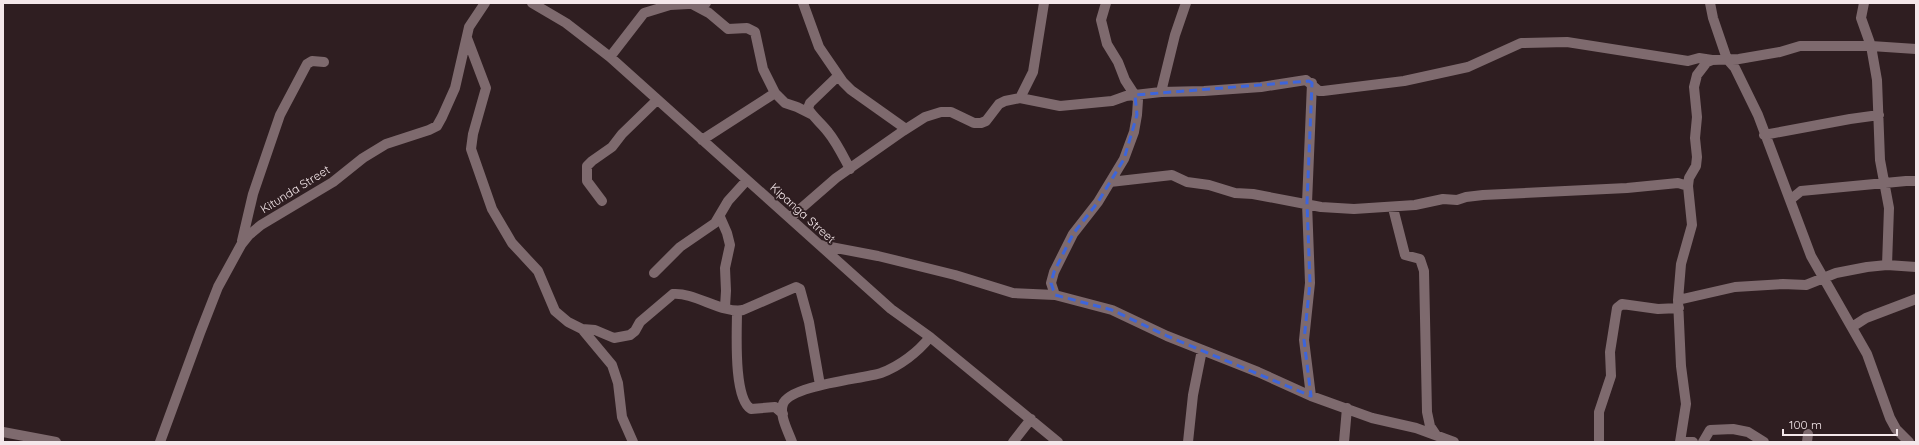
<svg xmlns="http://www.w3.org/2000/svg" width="1919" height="445" font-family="Quicksand,sans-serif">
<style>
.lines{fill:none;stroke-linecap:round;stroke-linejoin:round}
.minor{stroke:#7e6a6e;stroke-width:10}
.marked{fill:none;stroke:#3d65db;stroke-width:3;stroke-dasharray:8 5;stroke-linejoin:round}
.labels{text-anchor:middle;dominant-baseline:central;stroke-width:4;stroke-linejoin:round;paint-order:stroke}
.street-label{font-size:12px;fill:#f4e7ea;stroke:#2f1e21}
</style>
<rect width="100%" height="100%" fill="#2f1e21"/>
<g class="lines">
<path class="minor" d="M532 3 566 23 610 57 891 309 930 337 1058 442
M803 3 819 47 843 82 851 90 906 129
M1710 3 1713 18 1727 59 1735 68 1758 115 1811 256 1867 354 1890 418 1896 429 1909 442
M1864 3 1861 18 1871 46 1877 80 1880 160 1889 208 1887 265
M694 5 709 13 728 29 747 28 755 32 763 69 775 93 785 103 797 107 811 114
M467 38 486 88 473 134 471 149 492 209 512 243 538 271 555 311 568 322 582 329 612 365 618 383 622 417 633 442
M610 57 644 13 670 5 706 3
M838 76 810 103 808 108C810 114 823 125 828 132 837 143 843 156 850 169
M1161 92 1175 35 1186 3
M1020 98 1033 72 1044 3
M1764 135 1850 119 1879 115
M702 140 775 93
M1110 182 1172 175 1187 182 1209 185 1235 193 1253 194 1321 207 1354 209 1415 205 1443 199 1457 200 1466 197 1483 195 1627 188 1678 183 1688 186
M1790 200 1801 191 1906 181H1916
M602 201 587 181V166L592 161 612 147 622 134 657 100
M1393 208 1405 255 1420 259 1424 271 1427 412 1430 426 1436 435
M720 217 727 233 730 245 725 268 726 291 725 307
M790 218 836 178 903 131 925 117 941 112H951L974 123H981L986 121 999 104 1005 101 1020 98 1060 106 1112 101 1126 96 1161 92 1204 91 1261 87 1306 80 1319 91H1323L1404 81 1468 67 1521 43 1567 42 1688 61 1699 58 1712 60
M242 241 253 194 280 115 307 64 312 61 324 62
M820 245 878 256 955 275 1013 293 1055 295 1112 310 1167 336 1258 372 1311 396 1372 418 1416 428 1454 442
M654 273 680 247 715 223 728 201 747 180
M1055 295 1051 283 1054 272 1073 234 1098 202 1124 159 1134 132 1137 115 1138 100 1125 80 1118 62 1107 44 1101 20 1106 3
M1678 300 1735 287 1783 284 1806 285 1836 273 1867 267 1887 265 1916 267
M737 311C737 331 733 398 751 409L775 407 783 414
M1852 327 1866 318 1916 299
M582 329 595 330 614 338 630 335 635 331 640 322 673 294C694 292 723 314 743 310L796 287 800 289 809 322 820 385
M1311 396 1304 340 1310 283 1307 203 1312 83
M3 432 56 442
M160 442 200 333 218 287 241 245 249 235 261 225 333 182 363 158 386 144 429 130 437 126 442 117 455 88 469 27 485 3
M792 442C788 431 779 415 783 404 790 385 863 379 881 373 900 366 918 352 930 337
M1013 442 1031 419
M1188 442 1193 395 1202 350
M1344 442 1347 408
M1599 442V412L1611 376 1610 352 1617 308 1622 304 1658 309 1679 308
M1680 442 1686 404 1681 366 1678 300 1681 264 1692 225 1688 186 1689 178 1696 166 1697 157 1695 138 1697 117 1694 87 1697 75 1707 62 1712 60 1739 59 1780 52 1800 46H1871L1916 49
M1686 442H1693
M1703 442 1710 430 1733 429 1748 432 1764 442
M1807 442 1808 434"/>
</g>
<path class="marked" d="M1309 81 1312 83 1307 203 1310 283 1304 340 1311 396 1167 336 1112 310 1055 295 1051 283 1054 272 1073 234 1098 202 1124 159 1137 115 1135 95Z"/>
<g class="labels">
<g class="street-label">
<text transform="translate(295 189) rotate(-32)">Kitunda Street</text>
<text transform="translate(803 213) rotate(42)">Kipanga Street</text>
</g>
</g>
<rect width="1919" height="445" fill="none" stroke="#f4e7ea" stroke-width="8"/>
<path d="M1783 429v6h114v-6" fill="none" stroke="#f4e7ea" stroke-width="2"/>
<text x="1789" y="429" font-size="12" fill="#f4e7ea" stroke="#2f1e21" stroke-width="3" paint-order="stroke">100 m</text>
</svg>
